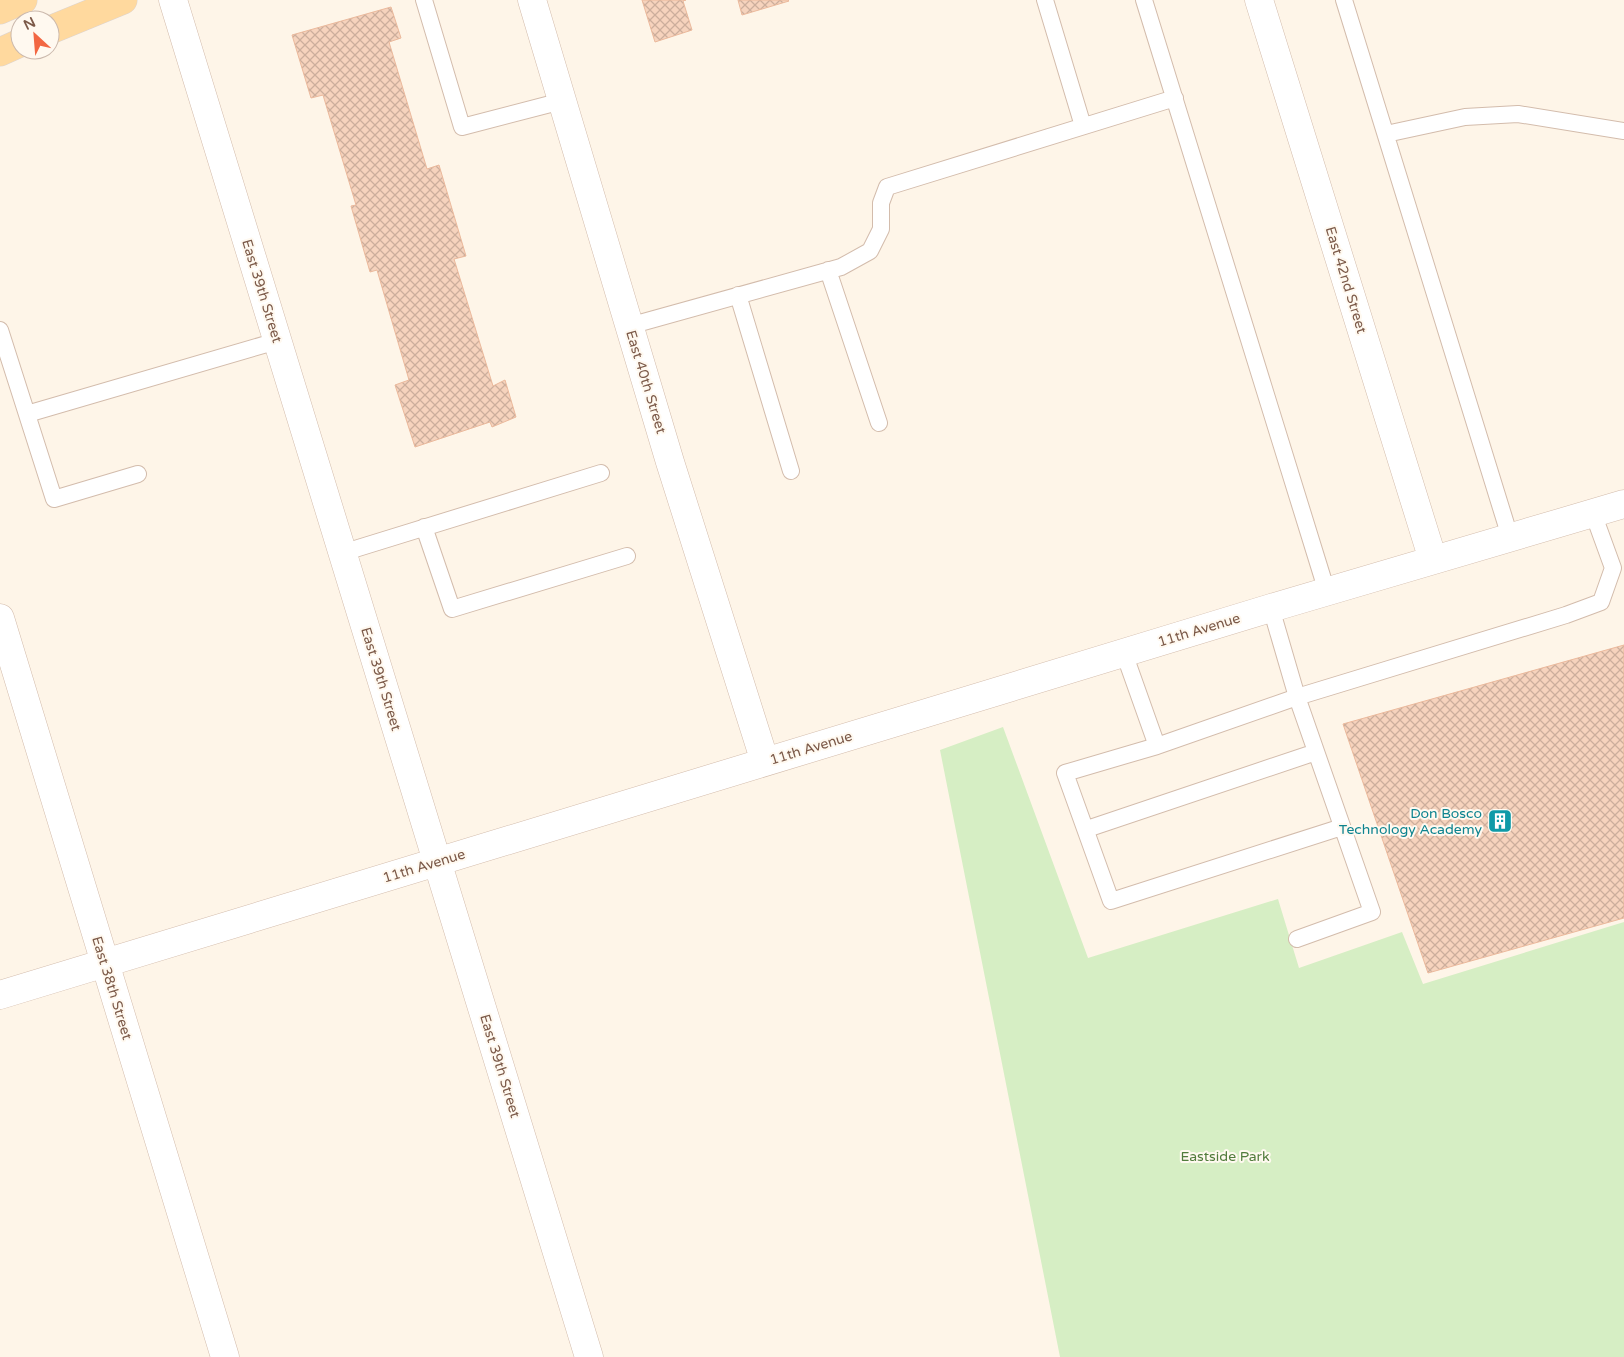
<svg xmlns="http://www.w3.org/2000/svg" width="1624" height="1357" font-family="'Varela Round',sans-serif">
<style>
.park{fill:#d6eec4}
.building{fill:url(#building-cross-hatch);stroke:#ebb99c}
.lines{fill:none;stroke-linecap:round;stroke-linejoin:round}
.lane-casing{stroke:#d3bcac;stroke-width:18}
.street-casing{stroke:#d3bcac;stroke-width:29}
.primary-casing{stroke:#ddd4d0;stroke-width:29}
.lane{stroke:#fff;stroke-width:16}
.street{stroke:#fff;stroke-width:28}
.primary{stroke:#ffd99e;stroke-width:28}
.labels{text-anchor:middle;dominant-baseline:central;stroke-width:4;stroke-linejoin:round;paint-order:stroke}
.street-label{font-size:14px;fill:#7c5a49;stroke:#fff9f0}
.culture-label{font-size:14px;fill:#0d838f;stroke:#fff9f0;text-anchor:end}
.park-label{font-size:14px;fill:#517c3c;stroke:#fff9f0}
</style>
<defs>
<pattern id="building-cross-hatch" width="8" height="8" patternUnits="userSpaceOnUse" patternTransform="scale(1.25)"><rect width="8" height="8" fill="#f6d3bd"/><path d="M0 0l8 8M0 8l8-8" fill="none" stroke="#ccae9c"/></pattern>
</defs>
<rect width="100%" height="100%" fill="#fef5e8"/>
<path class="park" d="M1003 727 1088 958 1278 899 1299 968 1402 932 1423 984 1624 922V1357H1060L940 750Z"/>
<path class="building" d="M642 0H686L683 1 692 30 655 42Z
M738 0H788L789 1 742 15Z
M391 7 401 38 389 42 427 169 439 165 466 256 454 259 493 386 505 380 516 417 492 427 490 422 415 447 395 385 409 380 377 270 370 272 351 206 356 205 323 95 311 98 292 35Z
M1624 645V918L1428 973 1343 724Z"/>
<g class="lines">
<defs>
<path id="lane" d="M424 0 462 127 562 101
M1045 0 1083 126
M1144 0 1327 592
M1344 0 1510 537
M1386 134 1465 117 1518 114 1624 131
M828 270 879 423
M738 295 791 471
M629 326 841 267 870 251 881 229V203L887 187 1175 98
M0 330 54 499 138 474
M27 414 277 341
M424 527 452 609 627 556
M342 553 601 473
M1271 608 1297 697 1372 912 1297 939
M1124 653 1157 746 1297 697 1566 615 1601 602 1613 568 1593 513
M1157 746 1065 773 1111 901 1342 827
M1087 829 1316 752"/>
<path id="street" d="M173 0 589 1357
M532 0 670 462 765 762
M1259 0 1433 560
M0 618 225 1357
M0 995 1271 608 1624 504"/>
<path id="primary" d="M0 10 23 0
M50 30 123 0
M0 52 20 43"/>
</defs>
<use href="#lane" class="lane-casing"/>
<use href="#street" class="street-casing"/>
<use href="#primary" class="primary-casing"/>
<use href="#lane" class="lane"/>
<use href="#street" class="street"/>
<use href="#primary" class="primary"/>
</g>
<defs>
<symbol id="building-square" viewBox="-11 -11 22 22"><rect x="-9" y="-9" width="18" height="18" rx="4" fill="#0f9aa8" stroke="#fff9f0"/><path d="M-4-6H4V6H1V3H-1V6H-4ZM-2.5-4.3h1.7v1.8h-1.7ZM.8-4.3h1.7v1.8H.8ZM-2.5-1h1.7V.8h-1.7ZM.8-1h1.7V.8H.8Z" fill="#fff"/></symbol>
</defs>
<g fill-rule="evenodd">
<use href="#building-square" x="1486" y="807" width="28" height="28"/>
</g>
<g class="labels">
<g class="street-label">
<text transform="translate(1346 280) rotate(73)">East 42nd Street</text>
<text transform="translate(262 291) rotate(73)">East 39th Street</text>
<text transform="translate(646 382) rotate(73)">East 40th Street</text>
<text transform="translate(1199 630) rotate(-17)">11th Avenue</text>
<text transform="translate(381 679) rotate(73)">East 39th Street</text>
<text transform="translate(811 748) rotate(-17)">11th Avenue</text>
<text transform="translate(424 866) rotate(-17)">11th Avenue</text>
<text transform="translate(112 988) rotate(73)">East 38th Street</text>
<text transform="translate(500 1066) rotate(73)">East 39th Street</text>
</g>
<g class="culture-label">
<text x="1482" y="813">Don Bosco<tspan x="1482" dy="16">Technology Academy</tspan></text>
</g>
<g class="park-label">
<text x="1225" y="1156">Eastside Park</text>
</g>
</g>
<g transform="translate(35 35) rotate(334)"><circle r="24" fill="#fff9f0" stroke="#cbb9ad"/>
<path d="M0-4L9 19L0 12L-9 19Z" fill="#f26743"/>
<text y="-8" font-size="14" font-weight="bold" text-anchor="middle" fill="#7c5a49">N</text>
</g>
</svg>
